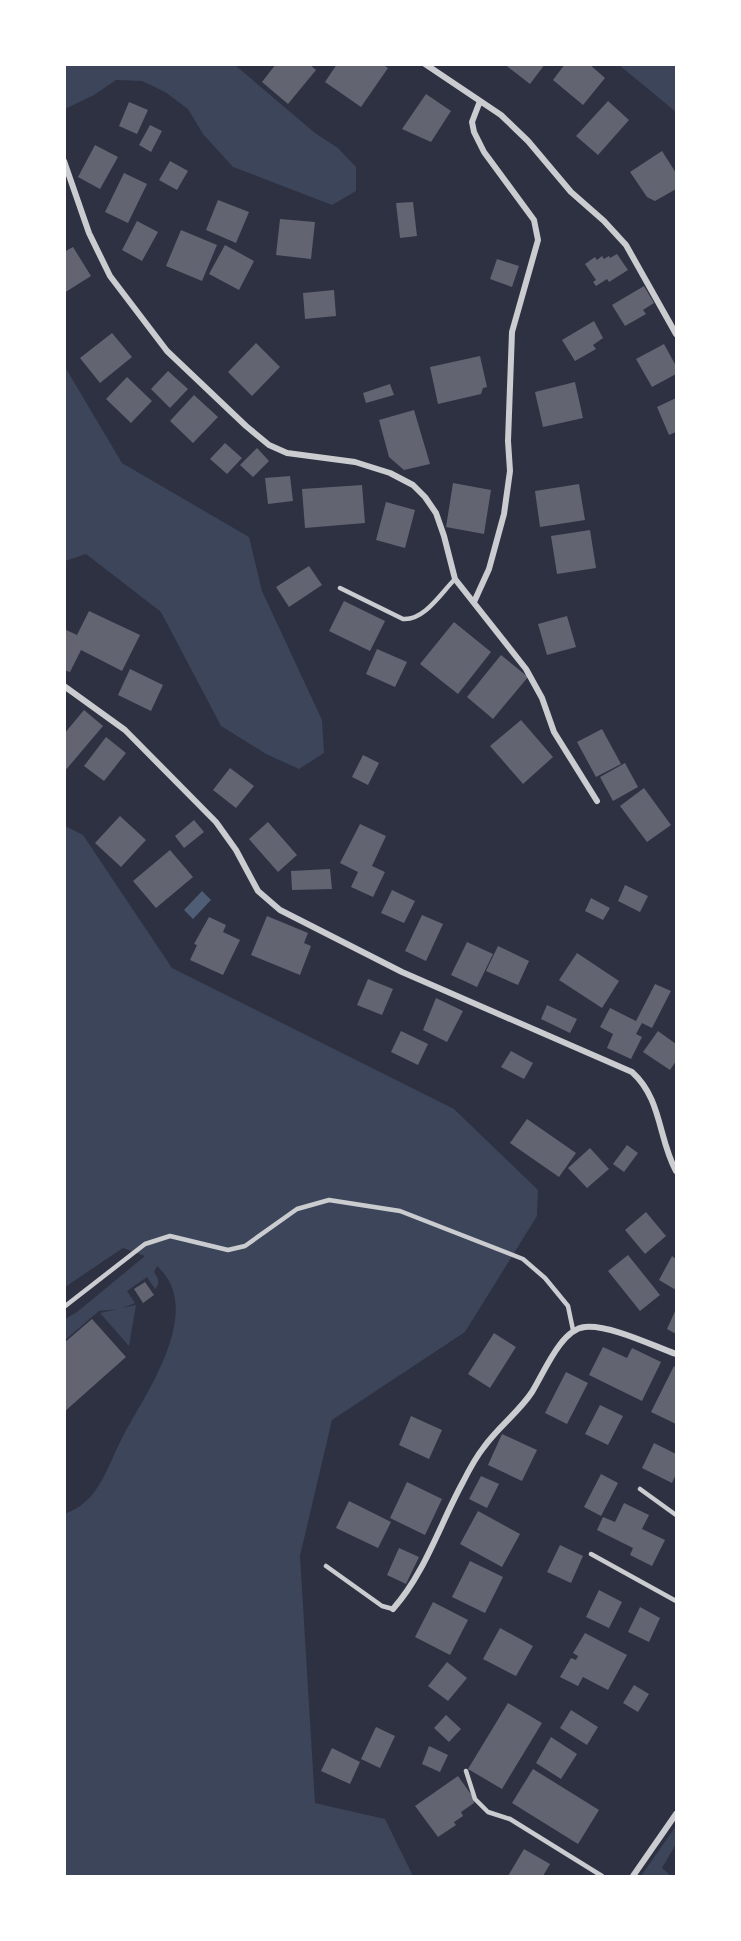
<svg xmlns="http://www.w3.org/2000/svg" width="741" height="1941" font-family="Roboto,sans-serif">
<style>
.green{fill:#3c4559}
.water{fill:#4f5d75}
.building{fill:#626471}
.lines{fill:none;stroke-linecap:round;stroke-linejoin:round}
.service{stroke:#caccd0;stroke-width:4.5}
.minor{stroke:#caccd0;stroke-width:6}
</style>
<rect width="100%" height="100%" fill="#2d3142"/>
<path class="green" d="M64 65H235L315 133 338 148 356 167V191L332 205 233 167 203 134 188 109 165 92 142 81 116 80 94 95 65 109Z
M619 65H676V112Z
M65 367 122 463 249 537 262 591 322 720 324 753 299 769 266 754 221 726 161 612 86 554 65 561Z
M65 826 83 835 172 968 454 1109 538 1190 537 1216 465 1332 332 1420 300 1556 315 1803 385 1819 413 1876H65L64 1514C100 1502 107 1466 123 1436 146 1393 206 1310 157 1266L154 1272C158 1278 161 1283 155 1289L147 1277 127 1291 135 1303 120 1309 99 1311 65 1340V1319L77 1312 145 1256 123 1248 65 1287Z
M136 1305 129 1346 100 1313Z
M676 1826V1844L662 1868 671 1876H641Z"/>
<path class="water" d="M202 891 211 900 193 919 184 910Z"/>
<path class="building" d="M276 64H309L316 70 288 104 262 82Z
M337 64H382L388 68 361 107 325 82Z
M504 64H545L530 84Z
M565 64H589L605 78 583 105 553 80Z
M426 94 451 111 431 142 402 129Z
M608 101 629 120 598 155 576 136Z
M129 102 148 110 137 134 119 126Z
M150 125 162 131 151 152 139 145Z
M95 145 118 157 100 189 78 177Z
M662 151 676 173V189L655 201 647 197 630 172Z
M170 161 188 171 177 190 159 180Z
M124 173 147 184 128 223 105 212Z
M218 200 249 212 236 243 206 230Z
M413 202 417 236 400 238 396 203Z
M280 219 315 222 311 259 276 255Z
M137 221 158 232 142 261 122 250Z
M181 230 217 245 202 281 166 266Z
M225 245 254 261 239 290 209 274Z
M73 247 91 276 64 293V252Z
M617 254 628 270 609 282 607 279 596 286 593 282 596 280 585 264 595 257 597 260 602 256 604 259 609 256 610 258Z
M497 259 519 266 512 287 490 279Z
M644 286 654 303 643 310 646 314 625 326 612 305Z
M334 290 336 316 305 319 303 293Z
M594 321 603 338 593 345 596 349 575 361 562 340Z
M112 333 132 357 100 383 80 358Z
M256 343 280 367 252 396 228 372Z
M664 344 676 366V374L652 387 636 359Z
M480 356 487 387 483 388 481 394 438 404 430 367Z
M168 371 188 389 170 408 151 389Z
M127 377 152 401 131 423 106 399Z
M575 382 583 418 543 427 535 392Z
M390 384 394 395 366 403 363 393Z
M194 395 218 417 193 443 170 421Z
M676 398V432L669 435 657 407Z
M414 410 430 464 404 470 389 457 379 420Z
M225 443 242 458 227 474 210 459Z
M257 448 269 461 253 477 240 465Z
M290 476 293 501 268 504 265 478Z
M453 483 491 490 484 534 446 527Z
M579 484 585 520 540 527 535 491Z
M362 485 365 523 305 528 302 489Z
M386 502 415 510 405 548 376 540Z
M590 530 596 568 557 574 551 536Z
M309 566 322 585 289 607 276 587Z
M344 601 385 621 370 651 329 631Z
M89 611 140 635 122 671 81 650 70 672 64 670V629L77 635Z
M567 616 576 647 547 655 538 624Z
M454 622 491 652 458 694 420 664Z
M377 649 407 662 395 687 366 674Z
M501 655 528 677 493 719 467 697Z
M130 669 163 685 151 711 118 695Z
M84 710 103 726 64 772V734Z
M521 720 553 757 523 784 490 746Z
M602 729 621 764 596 777 577 742Z
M106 737 126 753 104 781 84 766Z
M363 755 379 763 368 785 352 777Z
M625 763 638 787 613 801 600 777Z
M230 768 254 786 236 808 213 790Z
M644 788 671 825 647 842 620 806Z
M120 816 146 840 121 867 95 843Z
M194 820 204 832 184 848 175 836Z
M268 822 297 855 278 872 249 839Z
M360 824 386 836 372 866 385 872 373 897 351 887 358 872 340 863Z
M170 850 193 877 156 908 133 881Z
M330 869 332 889 292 890 291 871Z
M625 885 648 896 640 912 618 901Z
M392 890 415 901 404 923 381 913Z
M591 898 610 908 603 920 585 911Z
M422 915 443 924 426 961 405 951Z
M267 916 308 933 304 943 311 946 300 975 251 955Z
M209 917 226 925 223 932 240 940 223 975 190 960 197 945 194 944Z
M467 942 493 954 477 987 451 975Z
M498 946 529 961 518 985 486 971Z
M577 953 619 981 602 1008 559 980Z
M368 979 393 989 382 1015 357 1005Z
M655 984 671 991 652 1028 642 1023 636 1034 642 1037 631 1059 607 1048 613 1034 600 1027 610 1008 636 1021Z
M436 998 463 1011 447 1042 423 1030Z
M547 1005 577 1019 570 1033 541 1019Z
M401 1031 428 1044 418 1065 391 1052Z
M658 1031 676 1044V1061L670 1070 643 1052Z
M511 1051 533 1063 524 1079 501 1067Z
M527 1119 576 1153 559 1177 510 1143Z
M627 1145 638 1153 624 1172 613 1164Z
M590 1148 609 1169 587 1188 568 1168Z
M646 1212 666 1236 645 1254 625 1230Z
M628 1255 660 1295 640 1311 608 1271Z
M672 1256 676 1259V1290L659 1280Z
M145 1282 154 1295 143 1303 134 1289Z
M676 1309V1334L667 1329Z
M92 1319 126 1357 64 1412V1343Z
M494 1333 516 1347 490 1388 468 1374Z
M603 1347 627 1358 632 1348 661 1362 642 1401 589 1375Z
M674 1366 676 1367V1424L651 1412Z
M566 1372 588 1383 567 1424 545 1413Z
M600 1405 623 1416 608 1445 585 1434Z
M411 1416 442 1430 429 1459 399 1445Z
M502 1434 537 1450 522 1481 488 1465Z
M654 1443 676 1454V1474L672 1483 642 1468Z
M601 1474 618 1483 601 1516 584 1507Z
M481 1476 499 1484 487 1508 469 1499Z
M407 1482 442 1499 425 1535 390 1518Z
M349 1501 391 1522 378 1548 336 1528Z
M624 1503 649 1515 642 1529 665 1540 652 1566 630 1555 633 1548 597 1530 603 1517 615 1522Z
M478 1511 520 1534 502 1567 460 1544Z
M560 1545 583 1556 571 1583 547 1572Z
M399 1548 419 1557 406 1584 387 1575Z
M470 1561 503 1577 485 1613 452 1597Z
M599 1590 622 1602 609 1628 586 1617Z
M433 1602 468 1620 450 1655 415 1637Z
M640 1607 660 1618 649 1642 628 1632Z
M500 1628 533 1646 516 1676 483 1659Z
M585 1633 627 1655 608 1690 583 1677 578 1686 560 1677 571 1658 576 1660 578 1656 573 1653Z
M447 1662 467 1678 448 1701 428 1686Z
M634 1685 649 1694 638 1712 623 1703Z
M508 1703 542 1723 502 1789 468 1769Z
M571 1710 598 1727 587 1745 560 1728Z
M446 1715 461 1729 449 1742 434 1728Z
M376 1727 395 1736 380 1768 361 1759Z
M551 1737 577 1754 561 1779 536 1763Z
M429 1746 448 1755 440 1772 422 1764Z
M332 1748 360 1762 350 1784 321 1771Z
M533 1769 599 1810 578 1844 512 1803Z
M458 1776 473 1797 474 1803 461 1812 463 1816 454 1822 456 1825 438 1837 415 1806Z
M524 1849 550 1864 543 1876H508Z"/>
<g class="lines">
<path class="service" d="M340 588 403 619C424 621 441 593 455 579
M64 1307 145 1244 170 1236 228 1250 245 1246 297 1209 329 1200 400 1211 523 1259 545 1278 568 1306 573 1330
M640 1489 676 1515
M591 1554 676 1601
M326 1566 382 1606 393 1609
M466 1771 475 1799 488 1812 510 1819 602 1876"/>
<path class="minor" d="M425 64 501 115 528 141 571 192 604 221 626 245 676 334
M64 161 89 233 110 276 167 351 246 426 269 445 287 453 355 462 390 473 413 485 425 497 436 513 444 536 455 579 526 669 542 698 554 732 597 801
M474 602 489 569 504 514 510 471 508 441 512 332 538 240 534 220 484 152 474 132 472 122 480 101
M64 686 125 730 216 822 236 850 258 891 280 910 402 972 632 1072C662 1099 658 1138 676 1171
M393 1609C425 1573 440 1524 463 1482 469 1470 476 1457 484 1447 498 1427 519 1412 532 1392 544 1373 561 1329 585 1327 611 1325 651 1345 676 1354
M633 1876 676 1814"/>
</g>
<rect width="741" height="1941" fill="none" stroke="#ffffff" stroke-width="132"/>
</svg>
